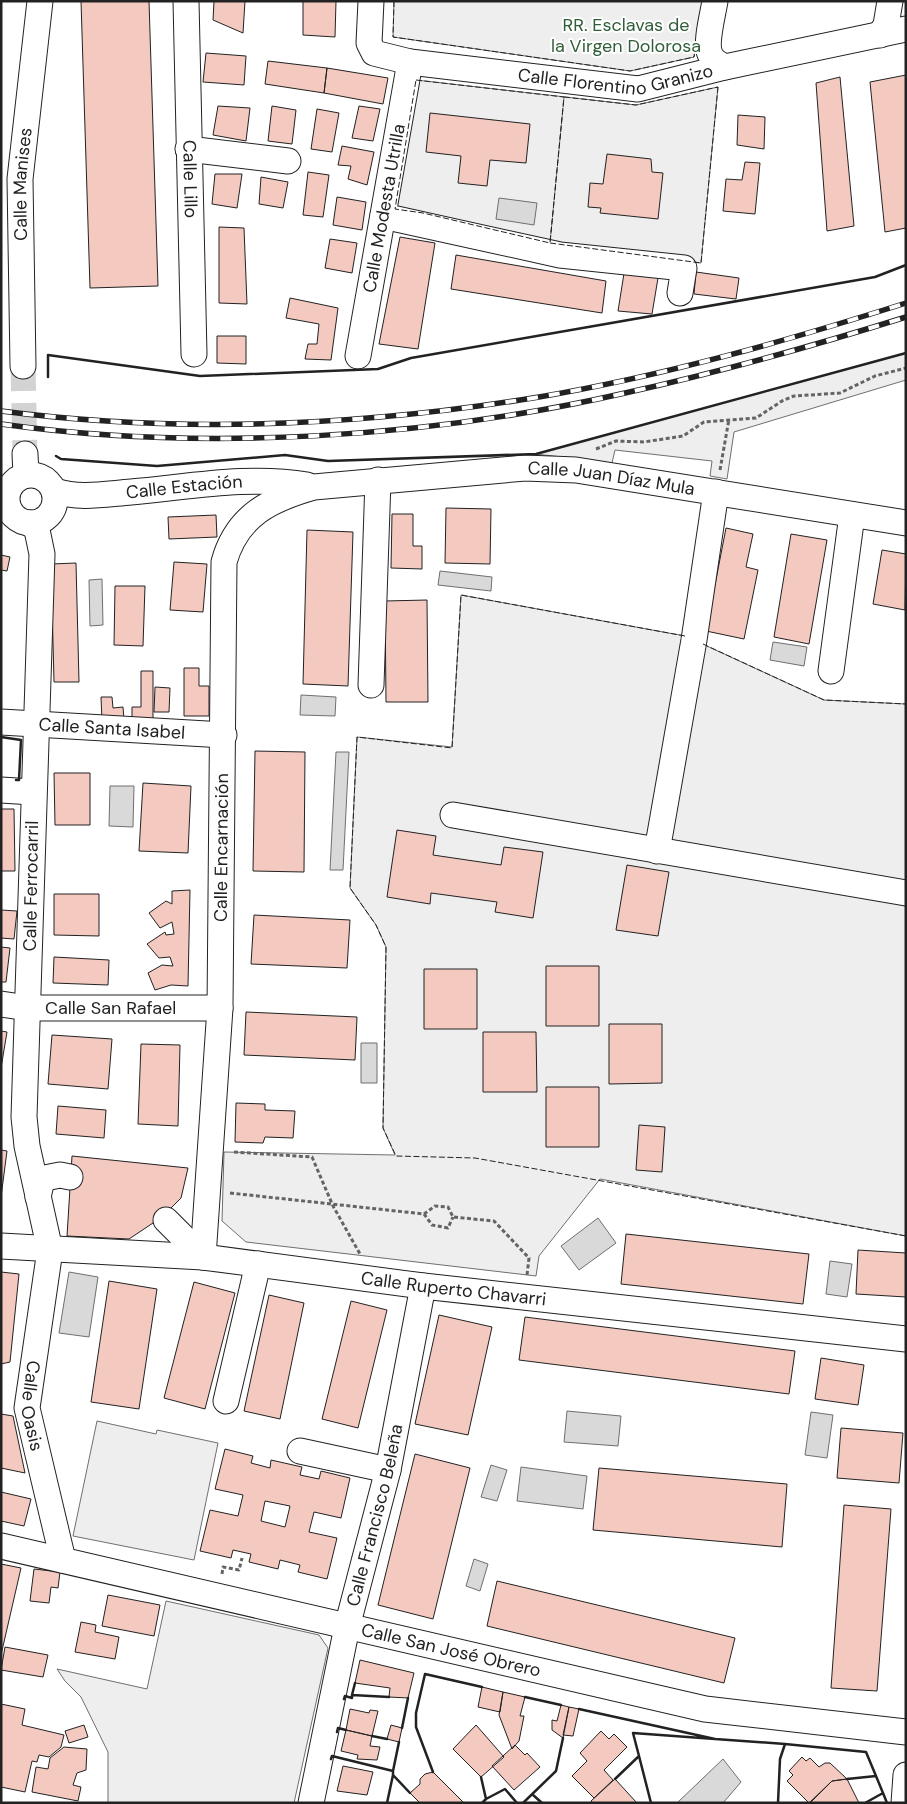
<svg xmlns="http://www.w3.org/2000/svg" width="907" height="1804" font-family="'DM Sans',sans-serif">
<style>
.green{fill:#eee;stroke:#6f6f6f}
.water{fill:#d9d9d9;stroke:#6f6f6f}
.building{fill:#f3c9c0;stroke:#222;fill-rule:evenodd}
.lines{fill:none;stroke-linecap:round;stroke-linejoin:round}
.minor-tunnel{stroke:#d3d3d3;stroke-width:25;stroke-dasharray:25 12;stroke-linecap:butt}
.minor-casing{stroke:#222;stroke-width:27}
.path{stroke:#646464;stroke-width:3;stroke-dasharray:4 2.5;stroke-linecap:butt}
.minor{stroke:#fff;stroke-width:25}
.rail-casing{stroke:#222;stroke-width:5.5}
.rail{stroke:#fff;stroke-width:4;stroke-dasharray:11;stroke-linecap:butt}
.fence{stroke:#222;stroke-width:1;stroke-dasharray:6 2.5;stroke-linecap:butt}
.wall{stroke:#222;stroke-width:2.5}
.labels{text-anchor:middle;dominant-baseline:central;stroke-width:4;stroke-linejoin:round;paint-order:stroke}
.park-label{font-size:18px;fill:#2f5e38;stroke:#fff}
.street-label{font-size:18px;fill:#222;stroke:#fff}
</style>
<rect width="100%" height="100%" fill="#fff"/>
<path class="green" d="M394 1H703L694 57 630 71 393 37Z
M416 80 636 105 718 87 701 263 576 247 395 209Z
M906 353V380L734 432 727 479 710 476 712 461 615 450 612 463 536 454Z
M461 595 685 636 824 700 906 704V1236L600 1179 539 1256 536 1276 246 1242 222 1221 224 1152 395 1155 383 1128 386 947 376 925 350 888 357 737 452 747Z
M97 1421 156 1434 157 1430 218 1443 194 1560 73 1536Z
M166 1601 319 1635 328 1648 294 1803H108V1752L81 1697 65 1681 57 1669 147 1689Z"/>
<path class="water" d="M499 198 537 203 534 225 496 219Z
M440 571 492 577 491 591 438 585Z
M102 579 103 625 90 626 89 580Z
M773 642 807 647 804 666 770 660Z
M301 695 336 697 335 716 300 715Z
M336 752H349L343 870H330Z
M110 786H134L133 827 109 826Z
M361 1043H377V1083H361Z
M598 1218 616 1243 579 1270 561 1246Z
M830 1261 852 1264 847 1297 826 1294Z
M69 1272 98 1277 89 1337 59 1333Z
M567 1411 621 1416 618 1446 564 1442Z
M811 1412 833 1415 827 1458 805 1455Z
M491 1465 507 1470 497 1501 481 1497Z
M521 1467 587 1476 583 1509 517 1501Z
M474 1559 488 1564 480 1591 466 1586Z
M723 1759 741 1782 723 1803H677Z"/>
<path class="building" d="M81 1H149L158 286 90 288Z
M214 1H245L243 33 213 20Z
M303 1H336L335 37 303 35Z
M206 53 246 56 244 85 203 82Z
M268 61 327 68 324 93 265 84Z
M327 68 388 78 383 104 324 93Z
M906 75V228L885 232 870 82Z
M840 77 854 226 827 231 816 83Z
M218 106 250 108 246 141 213 135Z
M272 106 296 110 292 144 268 141Z
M359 106 380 109 373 141 352 138Z
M317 109 339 113 332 152 311 149Z
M430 113 530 124 526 163 490 160 487 186 458 183 461 156 426 152Z
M738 115 765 117 764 149 737 145Z
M342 146 374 152 367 185 348 179 351 166 338 165Z
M607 154 651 159 652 172 663 173 658 219 600 213 601 208 588 207 590 183 603 184Z
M745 162 760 163 755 214 723 211 726 179 742 180Z
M308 172 329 175 323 217 303 215Z
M215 174H242L237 208 212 204Z
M261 177 288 182 283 208 259 204Z
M337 197 366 202 362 230 333 225Z
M219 227 244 228 247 304 219 303Z
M400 237 435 243 418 349 379 344Z
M330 239 357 243 352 273 325 268Z
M456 255 606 281 602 313 451 289Z
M625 267 659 272 652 314 618 311Z
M696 272 739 278 736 299 694 294Z
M290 298 338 308 331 360 305 359 308 344H317L319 324 286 318Z
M217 336H246V364L217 363Z
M446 508 491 509 490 564 445 563Z
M392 514H413V546H422V569L391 568Z
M216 515 217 537 169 539 168 517Z
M726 528 753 534 746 567 758 570 744 639 706 631Z
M307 530 353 532 348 686 303 684Z
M791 534 827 540 809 644 774 637Z
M882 550 906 554 905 610 873 604Z
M1 555 10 557 7 571 1 570Z
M174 562 207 564 203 612 170 610Z
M76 563 79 682H54L51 564Z
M115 586H145L143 646 114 645Z
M427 600 428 702H386L385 601Z
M184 668H199V686H209V716H184Z
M141 671H153V721L132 720V707H141Z
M155 687 170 688 169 712H154Z
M101 697H112L113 708 123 707 124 720 102 721Z
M255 751 305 752 304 872 253 871Z
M54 773H90V825H55Z
M143 783 191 786 188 853 139 851Z
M1 809H14L15 871H1Z
M397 830 436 836 433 855 501 865 504 847 543 852 533 918 495 912 497 902 431 893 430 904 387 897Z
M627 865 669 872 658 936 616 930Z
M190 890 188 986 171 985 155 990 148 973 162 965 173 966 170 957 159 958 147 944 165 932 166 935 174 934 172 922 160 928 149 913 166 901 172 904V891Z
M54 894H99V936L54 935Z
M1 910 17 911 14 939 1 938Z
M254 915 350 920 347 968 251 964Z
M1 947 10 948 6 982H1Z
M54 957 109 960 108 985 53 983Z
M546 966H599V1026H546Z
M424 969H477V1029H424Z
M246 1012 357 1017 355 1060 244 1055Z
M609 1024H662V1083L609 1084Z
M1 1031 7 1032 1 1068Z
M483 1032H536L537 1092H483Z
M52 1035 112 1039 108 1089 48 1084Z
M141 1044 180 1045 178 1126 138 1124Z
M546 1087H599V1147H546Z
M236 1103 265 1104V1110L295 1111 293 1138 265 1137 263 1143 235 1142Z
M58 1106 106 1110 104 1138 56 1134Z
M639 1125 665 1127 662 1172 636 1170Z
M1 1150 7 1151 1 1197Z
M72 1156 188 1168 181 1198 162 1217 129 1239 67 1236Z
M626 1234 809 1254 803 1304 621 1284Z
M858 1250 906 1253V1297L856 1294Z
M1 1272 19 1274 10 1362 1 1364Z
M109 1281 157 1289 139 1409 91 1402Z
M194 1282 235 1293 205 1409 164 1398Z
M269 1295 304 1303 280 1419 244 1411Z
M351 1301 387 1310 358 1428 322 1419Z
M439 1315 492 1327 468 1435 415 1424Z
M525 1317 795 1351 789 1394 519 1360Z
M821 1358 864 1365 858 1405 815 1399Z
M1 1414 13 1416 25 1473 1 1468Z
M841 1428 903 1433 899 1483 837 1478Z
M225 1449 253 1456 251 1463 270 1468 271 1460 302 1467 300 1475 319 1479 321 1471 350 1478 341 1518 314 1512 309 1532 337 1538 327 1579 298 1572 300 1565 280 1560 278 1569 249 1562 251 1554 233 1550 231 1558 200 1551 210 1510 238 1516 243 1495 215 1489ZM265 1501 290 1506 285 1527 261 1521Z
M415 1454 470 1468 433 1619 378 1605Z
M599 1468 787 1484 782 1547 593 1530Z
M1 1492 31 1499 24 1526 1 1521Z
M844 1505 891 1509 877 1691 831 1688Z
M1 1564 21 1568 1 1655Z
M34 1569 60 1572 58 1588 51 1587 49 1603 30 1601Z
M497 1581 735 1638 724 1683 487 1626Z
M108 1595 160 1605 154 1636 102 1626Z
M81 1622 96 1625 95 1632 119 1637 115 1659 75 1652Z
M5 1647 48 1655 43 1677 1 1670Z
M360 1660 414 1673 408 1698 389 1697 390 1688 355 1683Z
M482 1687 503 1692 500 1712 478 1707Z
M503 1692 525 1697 520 1716H524L519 1741 512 1749 499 1715Z
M1 1704 25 1709 22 1725 64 1735 61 1747 49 1757 39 1755 37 1762 32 1761 25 1792 1 1787Z
M561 1705 569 1707 563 1738 552 1730V1720L557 1721Z
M569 1707 579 1709 573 1736 563 1735Z
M350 1709 369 1713 370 1710 378 1711 372 1736 346 1730Z
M84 1725 88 1737 69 1743 65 1731Z
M391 1725 402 1728 399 1742 387 1739Z
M476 1725 504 1757 481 1777 453 1749Z
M346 1730 372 1736 370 1746 380 1747 377 1760 357 1759 358 1755 341 1751Z
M601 1731 609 1739 614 1734 627 1747 604 1770 613 1780 594 1798 572 1776 587 1761 580 1753Z
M515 1745 525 1755 527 1753 540 1767 514 1790 492 1766Z
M64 1747 87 1749 86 1770 77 1773 73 1785 81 1787 78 1801 32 1792 36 1767 48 1769 50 1758Z
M802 1757 806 1761 810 1758 819 1767 825 1763H830L847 1779 832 1781 809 1803 787 1781 793 1775 789 1771Z
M343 1766 373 1772 367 1795 337 1791Z
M433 1772 464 1803H420L410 1793 420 1784V1779L425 1774Z
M615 1779 637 1803H592L591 1801Z
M847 1779 859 1803H810L832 1781Z"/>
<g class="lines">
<path class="minor-tunnel" d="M23 366 25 454"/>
<defs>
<g id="minor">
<path id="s1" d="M186 1 194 354"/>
<path id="s2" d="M371 1 369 43 374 53 410 62 638 89 725 67 906 29"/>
<path d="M715 1C713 14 705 43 710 54 712 60 719 64 725 67"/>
<path d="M880 35 886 25 890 1"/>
<path d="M188 149 288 161"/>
<path d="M383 216 560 255 684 268 680 293"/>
<path id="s3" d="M358 356 410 62"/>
<path id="s4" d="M23 366 20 179 40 1"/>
<path d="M25 454 26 474"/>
<circle cx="31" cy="499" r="24"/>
<path id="s5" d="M55 491C79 499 105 494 131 492 189 487 249 475 307 485"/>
<path id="s6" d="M30 523 37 530 42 554 24 1117 27 1146 50 1250 27 1408 63 1560"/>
<path d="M831 671 852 515"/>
<path d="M371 685 378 480"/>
<path id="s7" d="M1 722 224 735"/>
<path d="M1 790 33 792"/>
<path d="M453 815 906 893"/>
<path d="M657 851 694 640 716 492"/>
<path id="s8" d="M1 1004 28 1008H220"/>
<path d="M38 1197 41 1184 45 1178 60 1175 70 1177"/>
<path d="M166 1220 203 1257"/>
<path id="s9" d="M1 1246 203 1257 423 1286 906 1339"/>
<path id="s10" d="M203 1257 220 1008 224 562C237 515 271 499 314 487L525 468 576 470 906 523"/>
<path d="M226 1401 258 1264"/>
<path d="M300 1451 388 1470"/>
<path id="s11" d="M1 1546 705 1709 906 1732"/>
<path id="s12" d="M311 1803 347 1627 388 1470 423 1286"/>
<path d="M904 1803 906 1775"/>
</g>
</defs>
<use href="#minor" class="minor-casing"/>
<path class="path" d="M596 449 616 441 644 442 683 436 704 422 756 418 782 401 794 396 840 393 875 376 906 368
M720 470 729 419
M234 1152 312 1157 333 1206 360 1254
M230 1193 424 1214 435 1206 448 1207 453 1217 494 1221 529 1258 527 1275
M424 1214 432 1225 448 1228 453 1217
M222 1574 223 1567 239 1570 242 1558"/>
<use href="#minor" class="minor"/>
<defs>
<path id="rail" d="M1 411C180 434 362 426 539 397 663 376 786 341 906 303
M1 424C202 452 428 438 625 393 720 372 813 346 906 317"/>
</defs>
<use href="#rail" class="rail-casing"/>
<use href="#rail" class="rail"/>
<path class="fence" d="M394 1 393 37 630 71 694 57 696 41
M416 80 564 97 550 243 423 213 395 209Z
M718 87 701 263 550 243 564 97 636 105Z
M685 636 461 595 452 748 357 737 350 888 376 925 386 947 383 1128 396 1156 475 1158 906 1236
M703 644 824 700 906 704"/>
<path class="wall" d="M48 377V355L200 376 378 369 411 358 875 277 906 265
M56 456 61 459 157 466 285 455 328 461 536 454 906 353
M1 737 21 740 19 780H16
M355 1683 352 1695 389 1697
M525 1697 561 1705
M344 1699 345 1696 352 1698V1695
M579 1709 715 1739 633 1733 639 1756 615 1779
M402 1728 408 1698
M337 1732 338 1728 346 1730
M372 1736 387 1739
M715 1739 785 1744 780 1759 778 1803
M785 1744 866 1752 876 1776 847 1779
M639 1756 651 1803
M331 1759 332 1756 393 1771V1775
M393 1771 399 1742
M433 1772 416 1727V1713L425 1674 482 1687
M481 1777 486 1799 482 1803
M883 1793 887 1803
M532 1794 542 1803
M486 1799 505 1789 517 1803
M387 1803 393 1775 410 1793
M523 1803 556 1771 563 1738
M865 1803 883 1793 876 1776"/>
</g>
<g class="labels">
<g class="park-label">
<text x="626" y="25">RR. Esclavas de<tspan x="626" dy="21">la Virgen Dolorosa</tspan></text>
</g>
<g class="street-label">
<text stroke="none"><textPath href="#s2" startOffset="298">Calle Florentino Granizo</textPath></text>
<text stroke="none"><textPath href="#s1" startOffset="178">Calle Lillo</textPath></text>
<text stroke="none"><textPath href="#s4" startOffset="182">Calle Manises</textPath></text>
<text stroke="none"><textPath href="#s3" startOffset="150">Calle Modesta Utrilla</textPath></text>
<text stroke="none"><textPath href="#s10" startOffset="1118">Calle Juan Díaz Mula</textPath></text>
<text stroke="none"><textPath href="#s5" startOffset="130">Calle Estación</textPath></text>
<text stroke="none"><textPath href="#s7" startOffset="111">Calle Santa Isabel</textPath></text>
<text stroke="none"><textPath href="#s10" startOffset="410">Calle Encarnación</textPath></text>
<text transform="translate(31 886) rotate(-89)">Calle Ferrocarril</text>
<text stroke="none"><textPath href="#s8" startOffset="110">Calle San Rafael</textPath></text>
<text stroke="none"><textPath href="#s9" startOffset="455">Calle Ruperto Chavarri</textPath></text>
<text stroke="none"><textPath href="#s6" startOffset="891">Calle Oasis</textPath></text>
<text stroke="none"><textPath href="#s12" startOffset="295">Calle Francisco Beleña</textPath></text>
<text stroke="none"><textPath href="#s11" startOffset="462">Calle San José Obrero</textPath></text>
</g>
</g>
<rect width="907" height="1804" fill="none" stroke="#222222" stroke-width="5"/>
</svg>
